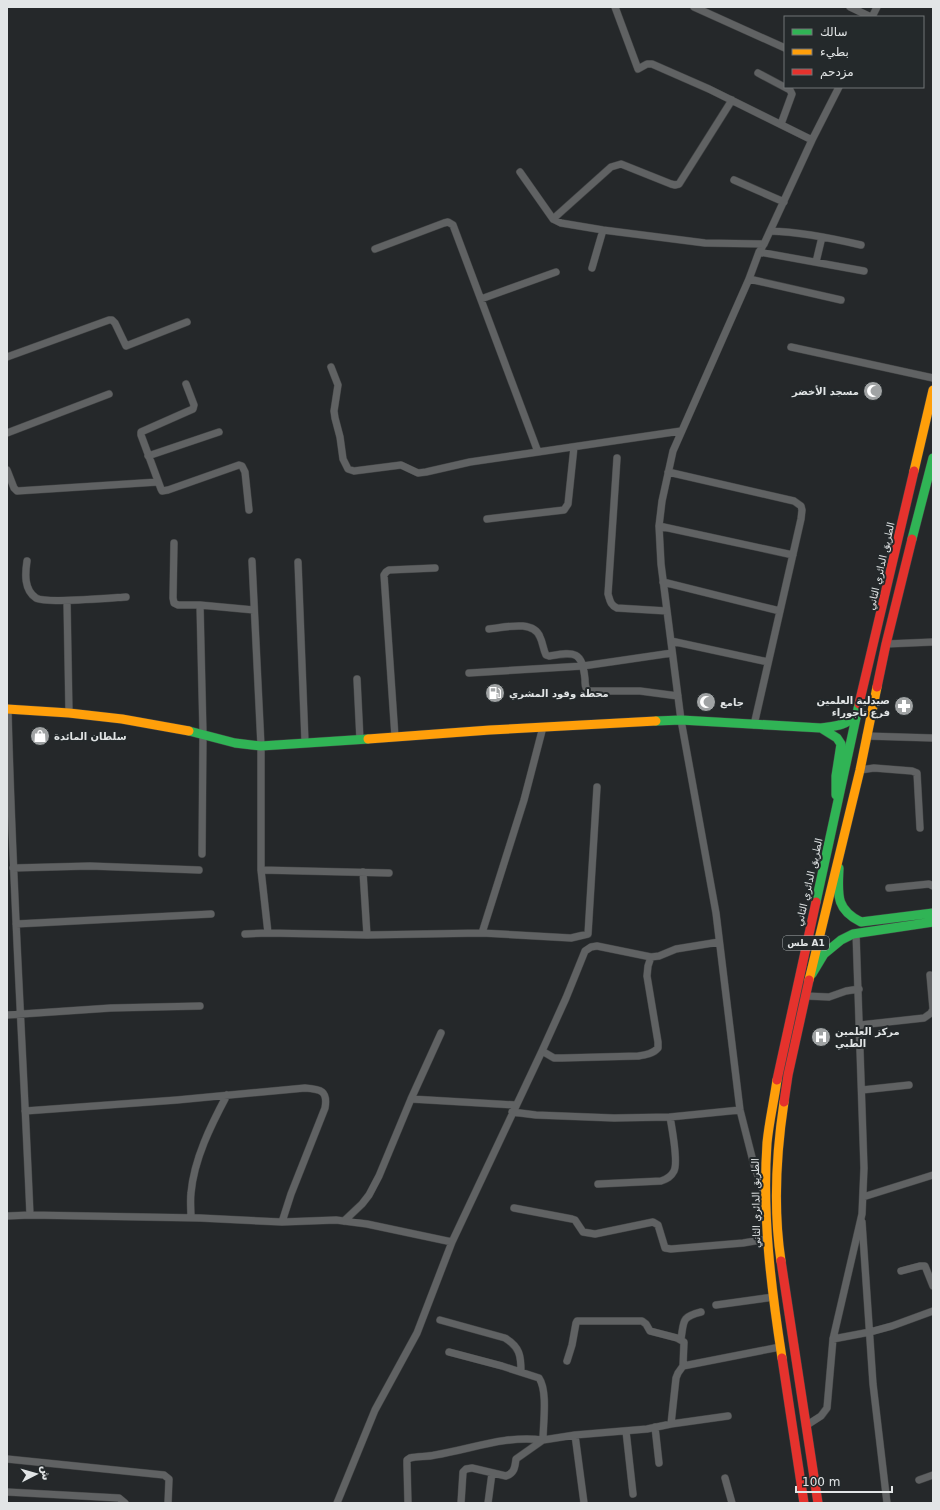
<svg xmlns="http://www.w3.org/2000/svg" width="940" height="1510" font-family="'DejaVu Sans','Noto Naskh Arabic',sans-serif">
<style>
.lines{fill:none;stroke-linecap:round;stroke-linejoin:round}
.street-casing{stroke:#414344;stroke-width:8}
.fast-casing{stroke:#414344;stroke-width:10}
.slow-casing{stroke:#414344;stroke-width:10}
.jam-casing{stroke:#414344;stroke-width:10}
.street{stroke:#606263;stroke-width:7}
.fast{stroke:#30b455;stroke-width:9}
.slow{stroke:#ff9f0a;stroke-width:9}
.jam{stroke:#e5322d;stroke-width:9}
.labels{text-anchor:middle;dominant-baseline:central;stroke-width:4;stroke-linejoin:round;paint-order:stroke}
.shield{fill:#24292b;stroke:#a9adae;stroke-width:1}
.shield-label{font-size:9px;font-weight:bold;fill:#e2e5e6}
.poi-label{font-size:10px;font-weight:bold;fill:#e2e5e6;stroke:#24292b;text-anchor:start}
.street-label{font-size:10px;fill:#e2e5e6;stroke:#24292b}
</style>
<rect width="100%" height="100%" fill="#25282a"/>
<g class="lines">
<defs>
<path id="street" d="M615 7 638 69 647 64H652L709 89 812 140
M694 7 785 48
M850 7 871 17
M872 17 877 7
M758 73 790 90 792 94 781 124
M520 172 553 219 561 223 603 230 705 243 764 244
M734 180 784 202
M553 219 611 167 621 164 671 184 675 185 679 184 732 100
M770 231C801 232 831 238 861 245
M375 249 444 223 448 222 453 225 538 452 681 431
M759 252 864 271
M816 262 822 237
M592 268 603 230
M749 279 841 300
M481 299 556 272
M791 347 933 378
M7 357 109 320H112L115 323 126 346 187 322
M331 367 338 385 334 411 335 418 340 437 343 459 348 469 354 471 401 465 418 473 426 472 470 462 538 452
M186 384 194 405 193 409 141 432V435L161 489 162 491 168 490 239 465 242 466 245 472 249 510
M7 433 109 394
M148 456 219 432
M617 458 608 594C610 600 610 605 617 608L667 611
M7 470 14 488 17 491 158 482
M668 472 794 501 801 506 802 510 801 519 754 725
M487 519 564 510 568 504 574 447
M659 526 793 555
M174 543 173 598 174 603 178 605H200L254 610
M27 561C25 574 24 590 36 598 46 604 111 598 126 597
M252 561 261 746V870L389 873
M298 562 305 742
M663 582 780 611
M67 601 69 713
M200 605 203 734 202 854
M489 629C503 628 533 619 540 637 543 643 543 649 546 655L549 656C574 652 582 650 585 679 585 684 585 688 588 691H640L678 696
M671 641 768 662
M886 644 933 642
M469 673 583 666 672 653
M357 679 360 740
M8 709C12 878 23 1047 30 1215L200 1218 282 1222 336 1220 367 1224 452 1242
M866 736 933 738
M395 737 384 575 386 572 389 570 435 568
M860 770 874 768 912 771 917 773 920 828
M13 868 90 866 199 870
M261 870 268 933
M363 872 367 935
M889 888 929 884 933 886
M16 924 211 914
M482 933 524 800 543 727
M245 934 268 933 367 935 482 933 571 938 588 934 597 787
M806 996 829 997 846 991 859 989
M7 1015 111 1008 200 1006
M860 1025 924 1018 931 1013 933 1009 930 975
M542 1051 554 1058H562L638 1056C645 1055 653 1054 658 1048V1042L647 976 648 966 651 957
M862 1090 909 1085
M411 1099 441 1033
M25 1111 177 1100 305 1088C321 1089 328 1091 325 1108L291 1194 282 1222
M512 1112 536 1115 614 1118 670 1117 740 1110
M598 1184 661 1181C667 1179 671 1177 674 1171 678 1163 672 1128 670 1117
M763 1190 754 1165 740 1110 716 913 681 720 661 564 659 526 662 501 673 451 749 279 759 252 764 244 812 140 839 87
M863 1197 933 1175
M514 1208 572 1219 575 1220 583 1232 595 1234 653 1222 658 1225 665 1248 671 1249 743 1243 767 1239
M7 1216 30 1215
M191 1218C191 1210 190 1201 191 1193 194 1159 211 1125 227 1095
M344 1221 362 1204 369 1195 379 1176 411 1099 516 1105
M862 1222 873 1384 887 1503
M901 1271 920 1266H925L933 1286
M716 1305 774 1297
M440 1320 505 1338C520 1347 521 1356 521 1372
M681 1339C684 1321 681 1317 701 1312
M833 1339 870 1332 892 1326 933 1311
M567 1361 572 1345 576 1323 577 1321H642L646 1324 650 1331 677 1338 684 1342 683 1366
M671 1424 728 1416
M807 1425 821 1416 827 1408 833 1339 862 1214 864 1168 856 933
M655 1427 659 1463
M626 1431 633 1494
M575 1435 584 1503
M7 1459 164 1475 169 1479 168 1503
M725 1478 732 1503
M919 1480 933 1475
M7 1492 119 1498 125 1503
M337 1503 375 1410 417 1333 452 1242 542 1051 566 998 585 951 591 947 597 946 651 957 659 956 676 949 719 942
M408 1503 407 1465V1460L410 1458C418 1456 427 1457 435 1455 472 1449 505 1435 543 1440 543 1424 548 1391 539 1378L502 1366 449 1352
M461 1503 463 1472 466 1469 472 1468 506 1476C515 1473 515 1466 516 1459L543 1440 575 1435 647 1429 671 1424 676 1378 678 1373 683 1366 780 1347
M488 1503 492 1473"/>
<path id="fast" d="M912 539 933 458
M656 721 681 720 821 728C837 726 845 726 857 714
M821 728 837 738 841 744 836 776V795
M189 731 235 743 261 746 368 739
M839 868C838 894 835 909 861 922L933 913
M816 902 859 704
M812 974 824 954 841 940 853 934 933 922"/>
<path id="slow" d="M914 471 933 390
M7 709 69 713 122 719 189 731
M368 739 490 730 656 721
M809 980 860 770 877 687
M777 1080C774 1101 769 1122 767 1143 762 1215 771 1287 782 1358
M781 1261C773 1208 776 1155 784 1102"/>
<path id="jam" d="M877 687 886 644 912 539
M859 704 914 471
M777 1080 816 902
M784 1102 788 1075 809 980
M781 1261 818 1503
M782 1358 804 1503"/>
</defs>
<use href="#street" class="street-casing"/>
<use href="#fast" class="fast-casing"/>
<use href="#slow" class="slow-casing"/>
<use href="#jam" class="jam-casing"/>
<use href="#street" class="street"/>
<use href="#fast" class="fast"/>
<use href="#slow" class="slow"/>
<use href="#jam" class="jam"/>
</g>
<defs>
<symbol id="mosque-disc" viewBox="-11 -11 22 22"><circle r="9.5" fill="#a0a3a4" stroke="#24292b"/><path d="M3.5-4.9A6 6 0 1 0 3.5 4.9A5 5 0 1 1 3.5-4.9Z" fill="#fff"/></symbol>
<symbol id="fuel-disc" viewBox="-11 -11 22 22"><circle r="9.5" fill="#a0a3a4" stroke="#24292b"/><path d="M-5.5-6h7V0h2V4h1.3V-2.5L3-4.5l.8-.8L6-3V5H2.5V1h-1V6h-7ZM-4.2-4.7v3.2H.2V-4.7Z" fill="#fff"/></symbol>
<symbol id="pharmacy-disc" viewBox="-11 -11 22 22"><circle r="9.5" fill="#a0a3a4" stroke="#24292b"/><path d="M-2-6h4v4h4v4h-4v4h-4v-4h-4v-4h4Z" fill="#fff"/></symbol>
<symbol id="shop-disc" viewBox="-11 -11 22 22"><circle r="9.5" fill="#a0a3a4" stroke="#24292b"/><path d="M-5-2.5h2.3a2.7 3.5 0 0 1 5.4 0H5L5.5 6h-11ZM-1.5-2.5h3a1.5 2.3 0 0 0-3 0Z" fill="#fff"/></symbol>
<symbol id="hospital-disc" viewBox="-11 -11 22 22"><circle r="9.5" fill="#a0a3a4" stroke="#24292b"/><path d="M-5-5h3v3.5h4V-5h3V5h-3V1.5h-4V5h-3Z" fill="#fff"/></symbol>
</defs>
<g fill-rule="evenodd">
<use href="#mosque-disc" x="862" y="380" width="22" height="22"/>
<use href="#fuel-disc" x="484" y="682" width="22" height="22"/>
<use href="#mosque-disc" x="695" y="691" width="22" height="22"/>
<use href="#pharmacy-disc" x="893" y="695" width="22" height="22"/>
<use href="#shop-disc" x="29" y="725" width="22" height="22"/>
<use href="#hospital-disc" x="810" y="1026" width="22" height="22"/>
</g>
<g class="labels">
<rect class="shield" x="783" y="936" width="46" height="14" rx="3"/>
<g class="shield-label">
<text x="806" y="943">طس A1</text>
</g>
<g class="poi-label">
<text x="859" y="391" text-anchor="end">مسجد الأخضر</text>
<text x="509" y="693">محطة وقود المشري</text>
<text x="890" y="700" text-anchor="end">صيدلية العلمين<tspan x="890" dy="12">فرع تاجوراء</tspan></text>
<text x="720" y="702">جامع</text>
<text x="54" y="736">سلطان المائدة</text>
<text x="835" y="1031">مركز العلمين<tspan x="835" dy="12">الطبي</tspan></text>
</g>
<g class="street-label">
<text transform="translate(881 566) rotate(-77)">الطريق الدائري الثاني</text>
<text transform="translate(809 882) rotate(-77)">الطريق الدائري الثاني</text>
<text transform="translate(756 1203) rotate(-91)">الطريق الدائري الثاني</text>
</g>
</g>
<rect width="940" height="1510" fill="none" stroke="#e2e5e6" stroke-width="16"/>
<rect x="784" y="16" width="140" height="72" fill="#24292b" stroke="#707476"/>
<rect x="792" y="29" width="20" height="6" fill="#30b455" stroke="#707476"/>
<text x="820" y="36" font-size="12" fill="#e2e5e6">سالك</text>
<rect x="792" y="49" width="20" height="6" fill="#ff9f0a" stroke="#707476"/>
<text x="820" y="56" font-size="12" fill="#e2e5e6">بطيء</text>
<rect x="792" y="69" width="20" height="6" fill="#e5322d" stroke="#707476"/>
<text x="820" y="76" font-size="12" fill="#e2e5e6">مزدحم</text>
<g transform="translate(36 1474) rotate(84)" stroke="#24292b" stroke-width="3" paint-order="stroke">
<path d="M0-3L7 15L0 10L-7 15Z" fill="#e2e5e6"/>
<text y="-6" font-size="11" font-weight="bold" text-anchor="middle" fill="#e2e5e6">ش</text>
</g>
<path d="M796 1486v6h96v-6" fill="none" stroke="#e2e5e6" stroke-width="2"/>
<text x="802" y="1486" font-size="12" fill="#e2e5e6" stroke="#24292b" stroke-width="3" paint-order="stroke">100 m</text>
</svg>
